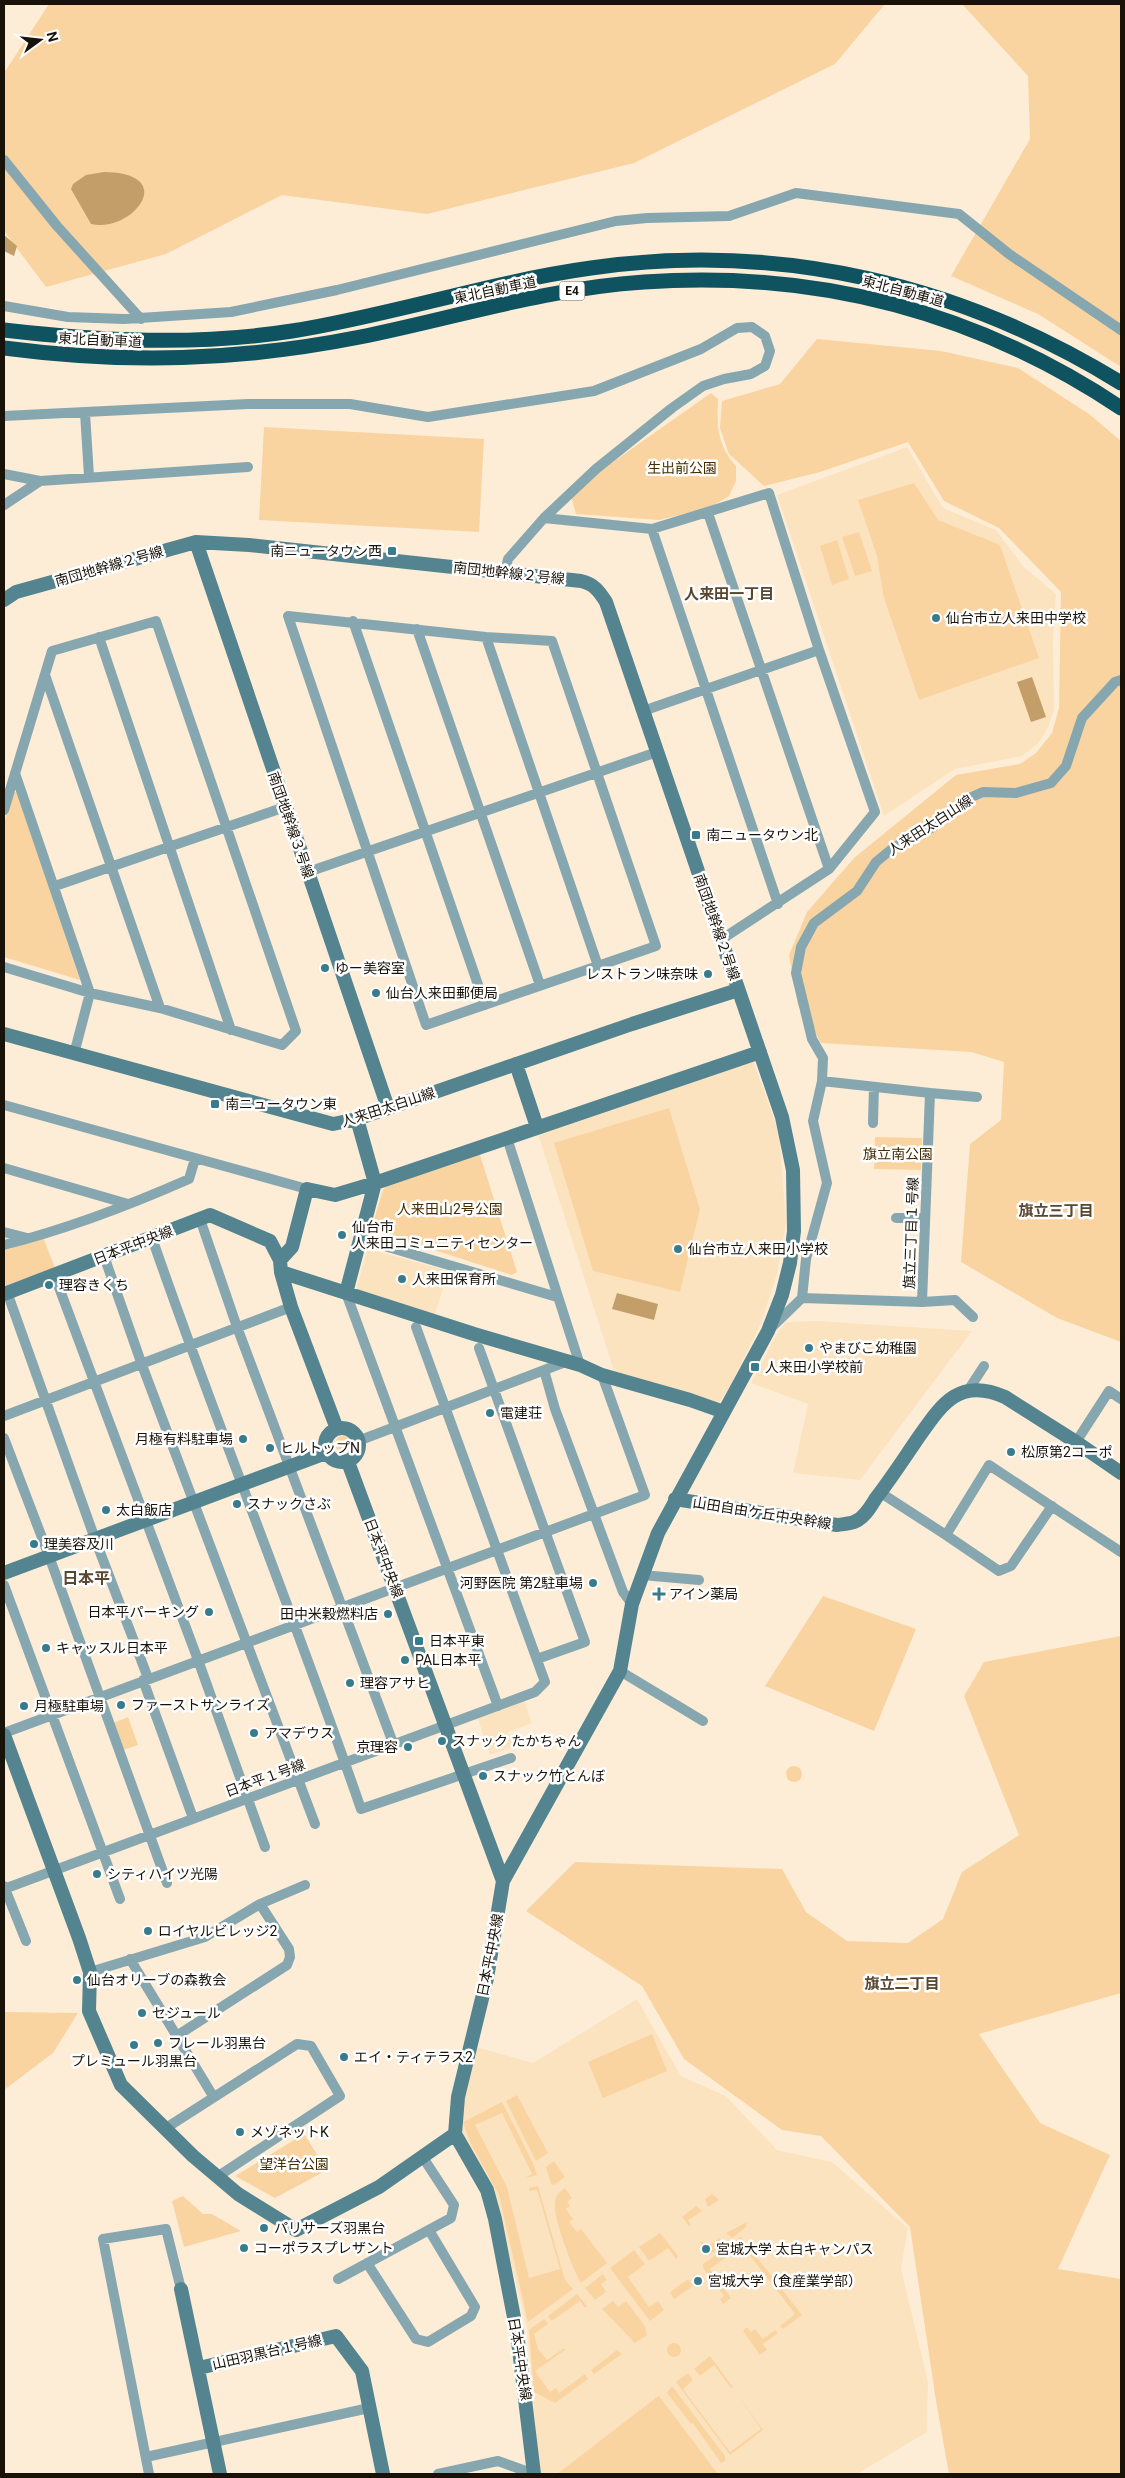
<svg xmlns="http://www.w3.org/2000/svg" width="1125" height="2478" font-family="Roboto,'Noto Sans JP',sans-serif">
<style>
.built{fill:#fce3bf}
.green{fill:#f9d4a1}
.water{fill:#c39e69}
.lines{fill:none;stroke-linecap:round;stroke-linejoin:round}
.street{stroke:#87a7b0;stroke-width:10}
.secondary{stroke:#538490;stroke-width:14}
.highway{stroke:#105360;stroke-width:15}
.poi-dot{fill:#387c8b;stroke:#fff;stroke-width:2}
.labels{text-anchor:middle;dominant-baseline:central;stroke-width:5;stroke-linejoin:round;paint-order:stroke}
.shield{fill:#fff;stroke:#5e5952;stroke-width:1}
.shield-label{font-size:12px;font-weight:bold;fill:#191208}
.street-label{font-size:14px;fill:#191208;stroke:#fff}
.park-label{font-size:14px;fill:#442b00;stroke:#fff}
.poi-label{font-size:14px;fill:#191208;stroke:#fff;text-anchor:start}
.neighbourhood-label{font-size:15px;font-weight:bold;fill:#58462e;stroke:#fff}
.quarter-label{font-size:16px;font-weight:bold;fill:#58462e;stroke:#fff}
</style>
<rect width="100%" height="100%" fill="#feedd6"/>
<path class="built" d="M907 447 943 508 996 530 1023 566 1056 594 1053 642 1054 709 1048 728 1038 744 1022 756 955 769 884 816 777 495Z
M753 1061 779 1133 786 1223 777 1274 761 1323 729 1388 718 1404 615 1374 538 1134Z
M372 1250 448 1271 434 1318 360 1292 357 1287 367 1251Z
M817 1321 972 1331 860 1480 793 1473 808 1404 751 1383 779 1330 787 1322Z
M524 1700 532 1723 508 1732 513 1747 490 1755 477 1716Z
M637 1999 681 2076 726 2096 777 2150 832 2162 908 2228 901 2269 928 2382 927 2432 857 2474H540L527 2328 494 2192 459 2126 463 2094 476 2047 533 2063Z"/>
<path class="green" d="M49 4H885L835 64 634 163 427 214 282 195 166 254 46 287 4 231V73Z
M962 4H1121V367L1038 314 951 276 1030 139 1028 76Z
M817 339 941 351 1018 368 1089 414 1121 441V1342L1057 1318 961 1262 970 1144 1001 1120 1004 1062 971 1052 821 1043 798 1005 789 955 807 912 854 858 956 775 1020 764 1036 753 1052 733 1059 708 1061 592 999 528 944 501 908 442 820 472 764 486 729 454 720 428 722 401 780 384Z
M711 393 718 399C717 427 717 444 736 466V481L729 496 709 508 659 520 576 514 571 496 603 469Z
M264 427 484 439 479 532 259 520Z
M914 483 938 520 1000 545 1039 658 919 700 884 598 877 556 858 500Z
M859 532 872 571 855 576 842 537Z
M837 540 849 579 832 585 820 546Z
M12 792H17L80 980 4 957V825Z
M669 1108 700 1209 680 1292 593 1271 554 1143Z
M875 1137 922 1138 921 1170 874 1169Z
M479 1152 517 1272 512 1275 378 1232 373 1223 383 1190 389 1183Z
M43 1237 55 1268 4 1286V1251Z
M335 1444a8 8 0 1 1 16 0a8 8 0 1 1-16 0Z
M823 1596 916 1629 874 1731 765 1686Z
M1121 1636V1993L979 2034 1040 2123 1110 2155 1058 2269 1121 2279V2474H949L936 2401 910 2227 821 2136 782 2130 684 2059 642 1986 526 1911 575 1862 782 1869 806 1912 847 1941 908 1943 943 1919 962 1872 1019 1835 964 1696 984 1662Z
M128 1717 138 1745 123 1750 113 1723Z
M786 1774a8 8 0 1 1 16 0a8 8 0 1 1-16 0Z
M4 2012 78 2013 53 2053 4 2090Z
M652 2034 667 2071 603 2098 588 2062Z
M517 2095 548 2153 536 2161 506 2101Z
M502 2102 533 2163 537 2175 525 2178 532 2174 502 2113 475 2125 507 2187 529 2278 560 2269 537 2190 529 2191V2188L538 2186 565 2280 573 2289 528 2322 499 2195 470 2142 463 2122Z
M304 2134 327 2170 275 2198 235 2176Z
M554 2161 565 2177 554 2185 551 2184 546 2167Z
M565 2188 572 2198 567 2202 570 2206 566 2209 573 2219 569 2222 577 2232 581 2229 607 2263 581 2283C573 2270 553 2218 555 2204 555 2196 559 2192 565 2188Z
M712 2194 719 2200 708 2207 705 2199Z
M183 2196 203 2214H212L241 2231 184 2247 172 2201Z
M696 2206 702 2211 688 2220 691 2225 689 2226 682 2217Z
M747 2222 746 2227 732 2238 726 2233Z
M660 2233 678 2256 676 2259 668 2248 649 2261 639 2247Z
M741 2237 802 2315 783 2329 780 2326 795 2314 742 2245 735 2251 730 2245Z
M720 2238 723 2245 710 2255 700 2242 702 2241 706 2247Z
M726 2248 730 2254 710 2269 731 2298 723 2304 720 2299 724 2296 703 2268V2264Z
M634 2250 645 2264 628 2277 649 2307 658 2301 664 2310 650 2321 610 2268Z
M603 2274 607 2280 601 2284 606 2292 595 2300 585 2288Z
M688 2279 693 2286 674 2299 670 2292Z
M577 2294 587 2306 585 2308 580 2301 552 2321 548 2316Z
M613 2301 618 2307 626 2301 645 2326 647 2335 635 2343 602 2309Z
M544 2319 548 2324 534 2334 538 2349 547 2360 564 2348 565 2350 535 2371 550 2392 556 2388 559 2393 585 2374 588 2379 555 2403 534 2392 529 2330Z
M747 2327 751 2332 755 2329 763 2339 775 2330 778 2333 763 2344 767 2350 760 2355 743 2331Z
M667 2350a7 7 0 1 1 14 0a7 7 0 1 1-14 0Z
M617 2350 622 2354 594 2374 591 2370Z
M710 2356 733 2387 731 2388 714 2365 700 2376 694 2369Z
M688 2373 693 2380 683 2389 730 2452 761 2429 736 2392 763 2430 730 2455 676 2382Z
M672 2386 725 2456V2461L721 2463 693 2423 691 2424 667 2393Z
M659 2396 718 2474H557L657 2397Z"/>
<path class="water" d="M104 172C181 173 131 234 91 224L71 189 73 184 86 175Z
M4 235 17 246 14 256 4 251Z
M1032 677 1046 717 1031 722 1017 682Z
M617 1293 658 1304 654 1320 612 1309Z"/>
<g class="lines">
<path class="street" d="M4 160 57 226 141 319
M4 306 68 317 124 319 231 312 337 290 616 221 647 218 729 216 796 193 959 214 1009 254 1121 330
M85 413 89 476
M4 416 248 404H350L428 417 594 391 701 349 737 328 752 327 765 336 770 351 765 366 751 374 724 379 703 386 672 408 596 469 544 518 508 559 505 572
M4 474 40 481 248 467
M4 505 40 481
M708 513 829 869
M544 518 652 529 769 493 819 650 875 812 829 869 722 939
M652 529 778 904
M288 616 486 637 552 641 656 946 426 1025Z
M353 621 485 1005
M417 629 540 985
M99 637 231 1030
M486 637 598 966
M45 675 160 1008
M643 711 819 650
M15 773 90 993 74 1054
M4 810 52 651 156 621 296 1031 282 1045 160 1008 90 993 4 967
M308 872 657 752
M55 886 285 807
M930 1093 977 1097
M4 1105 307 1189
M873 1123 874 1087
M507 1138 580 1365
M4 1168 128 1204
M896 1218H925
M200 1219 237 1327 393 1743
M4 1232 27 1238
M152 1238C218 1429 295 1617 361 1809L511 1758
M361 1239 557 1297
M4 1245C67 1229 130 1205 189 1179L195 1159
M104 1256 142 1365 315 1824
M54 1274 198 1660 265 1847
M7 1292 95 1539 148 1678
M346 1293 498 1706
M802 1298 922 1302 930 1093 822 1081
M922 1302 955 1300 973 1317
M770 1329 802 1298 806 1259 827 1183 813 1121 822 1081 823 1058 812 1039 796 973 801 947 814 923 857 891 876 862 893 848 933 827 967 799 983 792 1016 793 1051 783 1066 766 1082 718 1115 682 1121 680
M479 1348 585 1642 537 1659
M544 1370 555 1409 623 1592 632 1604
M967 1392 984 1366
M4 1416 291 1307
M4 1438 49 1556 167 1883
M358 1441 568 1361
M1076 1442 1109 1391 1121 1399
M881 1493 946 1535 989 1465 1121 1552
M946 1535 999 1571 1011 1566 1052 1506
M642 1575 699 1580
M4 1585 120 1899
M620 1671 703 1721
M143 1680 193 1818
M4 1733 645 1495 602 1375
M4 1886 26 1941
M4 1889 535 1692 545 1682 416 1327
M130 1959 213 2096
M90 1972 205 1937 260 1904 305 1885
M178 2035 287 1965 290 1957 289 1949 260 1904
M166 2128 297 2044 311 2046 340 2096 217 2177
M367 2263 416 2339 428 2342 471 2316 475 2307 429 2230
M338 2279 451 2218 454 2205 422 2156
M146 2457 369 2408
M149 2474 103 2239 166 2229 181 2289
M438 2474 498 2461 534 2474"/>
<path class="secondary" d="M196 542 388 1108
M4 600 16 592 196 542 249 545 581 581C594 584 599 591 606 602L782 1117 793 1170 794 1231 790 1263 782 1295 768 1331 724 1412
M4 1034 333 1124 357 1119 632 1024 738 990
M516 1064 537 1127
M280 1260 292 1247 307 1189 335 1195 375 1183 760 1052
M281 1272 474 1334 580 1365 602 1375 690 1400 724 1412 658 1533 632 1604 620 1671 503 1881
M346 1293 375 1183 357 1119
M4 1294 210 1215 270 1241 280 1260 281 1272 291 1307 337 1429
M325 1445a17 17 0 1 1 34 0a17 17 0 1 1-34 0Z
M348 1462 503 1881 487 1978 458 2097 455 2134 487 2190 495 2219 517 2333 534 2474
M675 1499 837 1525C843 1524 851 1524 856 1521 865 1517 871 1506 876 1498 890 1480 903 1460 916 1441 940 1407 957 1376 1005 1397L1076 1442 1121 1473
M4 1573 326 1453
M4 1735 79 1938 90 1972 89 2011 121 2085 193 2156 238 2194 296 2230 379 2187 455 2134
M181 2289 220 2474
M199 2368 336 2336 362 2371 383 2474"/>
<path class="highway" d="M4 330C99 341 196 346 292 331 392 315 490 282 591 268 780 241 960 284 1121 383
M4 348C126 364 239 361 360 337 454 318 548 288 644 282 817 270 977 312 1121 408"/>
</g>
<g class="poi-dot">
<rect x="387" y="546" width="10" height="10" rx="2.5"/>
<circle cx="936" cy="618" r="5"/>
<rect x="691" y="830" width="10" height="10" rx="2.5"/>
<circle cx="325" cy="968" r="5"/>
<circle cx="708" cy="974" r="5"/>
<circle cx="376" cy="993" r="5"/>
<rect x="210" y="1099" width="10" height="10" rx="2.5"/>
<circle cx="342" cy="1235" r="5"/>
<circle cx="678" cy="1249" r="5"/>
<circle cx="402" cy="1279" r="5"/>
<circle cx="49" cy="1285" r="5"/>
<circle cx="809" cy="1348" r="5"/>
<rect x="750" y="1362" width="10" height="10" rx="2.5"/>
<circle cx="490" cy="1413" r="5"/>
<circle cx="243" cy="1439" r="5"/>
<circle cx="270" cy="1448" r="5"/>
<circle cx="1011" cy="1452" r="5"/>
<circle cx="237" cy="1504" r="5"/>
<circle cx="106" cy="1510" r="5"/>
<circle cx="34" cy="1544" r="5"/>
<circle cx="593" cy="1583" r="5"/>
<path d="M656.5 1586.5h5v5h5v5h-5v5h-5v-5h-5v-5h5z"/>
<circle cx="209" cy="1612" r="5"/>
<circle cx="388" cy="1614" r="5"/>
<rect x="414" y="1636" width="10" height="10" rx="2.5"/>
<circle cx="46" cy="1648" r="5"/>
<circle cx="405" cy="1660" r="5"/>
<circle cx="350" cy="1683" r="5"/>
<circle cx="121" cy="1705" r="5"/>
<circle cx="24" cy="1706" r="5"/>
<circle cx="254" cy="1733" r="5"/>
<circle cx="442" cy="1741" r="5"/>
<circle cx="408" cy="1747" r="5"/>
<circle cx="483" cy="1776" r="5"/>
<circle cx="97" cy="1874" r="5"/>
<circle cx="148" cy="1931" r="5"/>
<circle cx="77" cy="1980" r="5"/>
<circle cx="142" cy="2013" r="5"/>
<circle cx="158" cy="2043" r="5"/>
<circle cx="134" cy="2045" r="5"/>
<circle cx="344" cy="2057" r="5"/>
<circle cx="240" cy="2132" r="5"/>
<circle cx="264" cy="2228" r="5"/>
<circle cx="244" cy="2248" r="5"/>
<circle cx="706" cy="2249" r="5"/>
<circle cx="698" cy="2281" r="5"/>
</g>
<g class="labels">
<rect class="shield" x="559.5" y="281.5" width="25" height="19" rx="4"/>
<g class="shield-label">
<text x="572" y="291">E4</text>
</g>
<g class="street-label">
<text transform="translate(495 290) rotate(-12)">東北自動車道</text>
<text transform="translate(903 291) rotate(15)">東北自動車道</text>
<text transform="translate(100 340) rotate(3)">東北自動車道</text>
<text transform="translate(109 566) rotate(-16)">南団地幹線２号線</text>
<text transform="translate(509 573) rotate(6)">南団地幹線２号線</text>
<text transform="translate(291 825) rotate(71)">南団地幹線３号線</text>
<text transform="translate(930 825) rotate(-33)">人来田太白山線</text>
<text transform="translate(717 927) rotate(71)">南団地幹線２号線</text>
<text transform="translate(388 1107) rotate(-18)">人来田太白山線</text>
<text transform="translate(911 1233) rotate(-88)">旗立三丁目１号線</text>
<text transform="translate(133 1245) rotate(-21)">日本平中央線</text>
<text transform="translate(762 1513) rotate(9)">山田自由ケ丘中央幹線</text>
<text transform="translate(384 1558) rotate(69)">日本平中央線</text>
<text transform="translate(265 1778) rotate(-20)">日本平１号線</text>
<text transform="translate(490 1955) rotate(-79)">日本平中央線</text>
<text transform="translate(267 2352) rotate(-13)">山田羽黒台１号線</text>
<text transform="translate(520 2359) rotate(81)">日本平中央線</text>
</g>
<g class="park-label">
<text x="682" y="468">生出前公園</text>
<text x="898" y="1154">旗立南公園</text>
<text x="450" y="1209">人来田山2号公園</text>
<text x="294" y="2164">望洋台公園</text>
</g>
<g class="poi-label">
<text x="382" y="551" text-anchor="end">南ニュータウン西</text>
<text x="946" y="618">仙台市立人来田中学校</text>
<text x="706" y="835">南ニュータウン北</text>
<text x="335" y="968">ゆー美容室</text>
<text x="698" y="974" text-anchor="end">レストラン味奈味</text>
<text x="386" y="993">仙台人来田郵便局</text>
<text x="225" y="1104">南ニュータウン東</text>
<text x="352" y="1227">仙台市<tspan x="352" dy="16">人来田コミュニティセンター</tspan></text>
<text x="688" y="1249">仙台市立人来田小学校</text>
<text x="412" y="1279">人来田保育所</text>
<text x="59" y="1285">理容きくち</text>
<text x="819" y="1348">やまびこ幼稚園</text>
<text x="765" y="1367">人来田小学校前</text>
<text x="500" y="1413">電建荘</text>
<text x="233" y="1439" text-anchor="end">月極有料駐車場</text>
<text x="280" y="1448">ヒルトップN</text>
<text x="1021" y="1452">松原第2コーポ</text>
<text x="247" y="1504">スナックさぶ</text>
<text x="116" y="1510">太白飯店</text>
<text x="44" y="1544">理美容及川</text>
<text x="583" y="1583" text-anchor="end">河野医院 第2駐車場</text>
<text x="669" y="1594">アイン薬局</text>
<text x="199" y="1612" text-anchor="end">日本平パーキング</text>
<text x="378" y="1614" text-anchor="end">田中米穀燃料店</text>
<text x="429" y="1641">日本平東</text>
<text x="56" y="1648">キャッスル日本平</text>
<text x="415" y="1660">PAL日本平</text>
<text x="360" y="1683">理容アサヒ</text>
<text x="131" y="1705">ファーストサンライズ</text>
<text x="34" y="1706">月極駐車場</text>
<text x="264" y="1733">アマデウス</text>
<text x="452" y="1741">スナック たかちゃん</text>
<text x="398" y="1747" text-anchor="end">京理容</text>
<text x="493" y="1776">スナック竹とんぼ</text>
<text x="107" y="1874">シティハイツ光陽</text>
<text x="158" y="1931">ロイヤルビレッジ2</text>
<text x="87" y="1980">仙台オリーブの森教会</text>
<text x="152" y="2013">セジュール</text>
<text x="168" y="2043">フレール羽黒台</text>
<text x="354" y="2057">エイ・ティテラス2</text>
<text x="134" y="2061" text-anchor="middle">プレミュール羽黒台</text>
<text x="250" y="2132">メゾネットK</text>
<text x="274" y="2228">パリサーズ羽黒台</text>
<text x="254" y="2248">コーポラスプレザント</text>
<text x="716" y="2249">宮城大学 太白キャンパス</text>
<text x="708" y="2281">宮城大学（食産業学部）</text>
</g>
<g class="neighbourhood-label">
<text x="729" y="594">人来田一丁目</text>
<text x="1056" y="1211">旗立三丁目</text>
<text x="902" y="1984">旗立二丁目</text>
</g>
<g class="quarter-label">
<text x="86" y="1578">日本平</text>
</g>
</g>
<rect width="1125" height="2478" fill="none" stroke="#191208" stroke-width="10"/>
<g transform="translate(40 40) rotate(75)" stroke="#ffffff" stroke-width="4" paint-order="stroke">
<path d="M0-4L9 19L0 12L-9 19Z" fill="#191208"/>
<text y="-8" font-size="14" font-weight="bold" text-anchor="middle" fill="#191208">N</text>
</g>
</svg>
